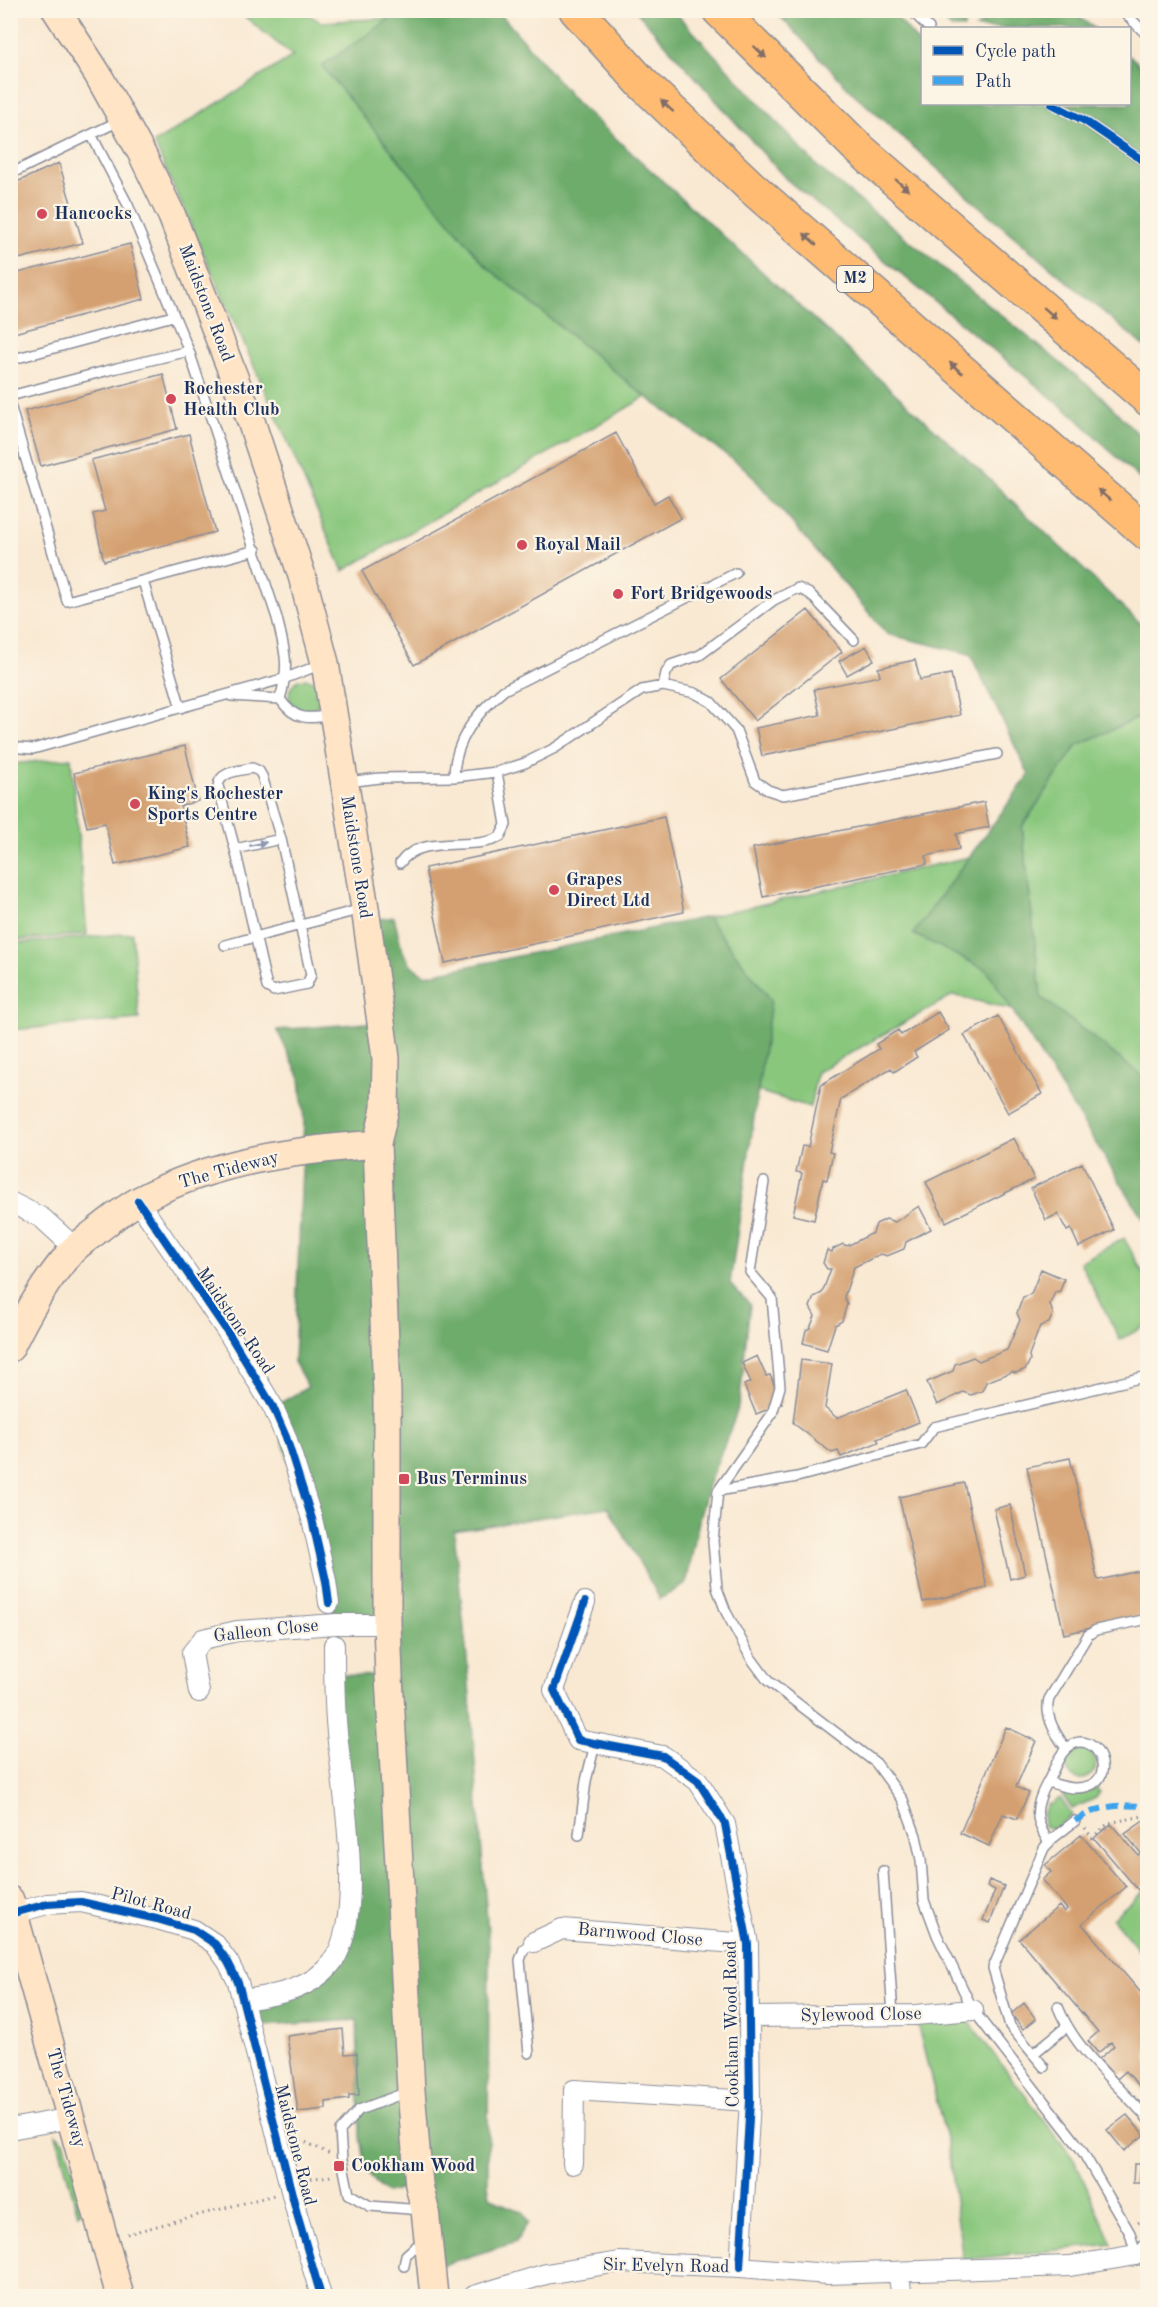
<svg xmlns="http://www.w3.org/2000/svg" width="1158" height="2307" font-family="'Old Standard TT',serif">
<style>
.green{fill:#89c77d;stroke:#527b6e;stroke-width:1.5}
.forest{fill:#6eac6c;stroke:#446e65;stroke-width:1.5}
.building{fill:#d4a071}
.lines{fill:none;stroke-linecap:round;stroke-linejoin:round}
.lane-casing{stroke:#8a8c98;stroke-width:12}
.street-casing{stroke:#8a8c98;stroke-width:22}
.secondary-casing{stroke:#8a8c98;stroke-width:30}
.highway-casing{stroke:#8a8c98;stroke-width:36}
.path{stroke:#8a8c98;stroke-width:3;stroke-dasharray:1.5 4.5;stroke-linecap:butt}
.lane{stroke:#fff;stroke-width:9}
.street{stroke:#fff;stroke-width:20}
.secondary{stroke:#ffe4c6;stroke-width:27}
.highway{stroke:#febb71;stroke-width:33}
.quiet{stroke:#3da3ed;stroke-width:6;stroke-dasharray:12 6;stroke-linecap:butt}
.cycleway-casing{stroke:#fcf5e5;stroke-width:11}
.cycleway{stroke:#0057b8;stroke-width:8}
.oneway{fill:#816e67}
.oneway2{fill:#8d97ae}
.poi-dot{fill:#d1495b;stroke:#fcf5e5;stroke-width:2}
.labels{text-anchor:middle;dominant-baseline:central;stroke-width:4.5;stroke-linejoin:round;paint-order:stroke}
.shield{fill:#fcf5e5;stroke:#5e6a86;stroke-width:1.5}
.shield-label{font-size:16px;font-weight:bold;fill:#1b2f5e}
.poi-label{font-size:18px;font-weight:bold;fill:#1b2f5e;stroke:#fcf5e5;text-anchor:start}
.street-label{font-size:18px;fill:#1b2f5e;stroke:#fcf5e5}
</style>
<rect width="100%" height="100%" fill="#fcf5e5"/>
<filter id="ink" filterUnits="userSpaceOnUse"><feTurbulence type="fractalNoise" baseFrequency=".0167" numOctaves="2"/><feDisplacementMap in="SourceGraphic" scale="12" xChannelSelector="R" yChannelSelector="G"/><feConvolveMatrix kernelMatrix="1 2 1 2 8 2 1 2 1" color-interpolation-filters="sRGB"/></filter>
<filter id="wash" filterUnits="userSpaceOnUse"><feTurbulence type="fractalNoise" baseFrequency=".008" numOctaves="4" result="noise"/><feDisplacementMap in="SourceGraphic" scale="24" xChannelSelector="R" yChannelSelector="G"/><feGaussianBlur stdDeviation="1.35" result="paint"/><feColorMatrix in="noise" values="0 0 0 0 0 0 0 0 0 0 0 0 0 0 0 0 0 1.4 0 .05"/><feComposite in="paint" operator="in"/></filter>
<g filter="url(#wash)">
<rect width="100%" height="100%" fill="#f9e9d3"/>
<path class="green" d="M238 11H302L321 22 392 18 322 66 486 266 646 397 343 571 279 422 154 143 293 56Z
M289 695a16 16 0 1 1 32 0a16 16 0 1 1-32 0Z
M1147 714V1080L1041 997 1022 826 1077 745Z
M71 758 87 934 11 941V764Z
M969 857 914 934 987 970 1014 1010 953 995 817 1072 810 1107 757 1091 771 1000 707 917Z
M132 933 139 1019 11 1030V944Z
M1124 1238 1147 1280 1148 1324 1120 1340 1080 1262Z
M1066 1764a15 15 0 1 1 30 0a15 15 0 1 1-30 0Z
M1096 1788 1100 1792 1096 1798 1072 1809 1062 1794Z
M1060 1798 1072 1815 1054 1830 1044 1826 1043 1814 1048 1804 1050 1805Z
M1147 1888V1960L1112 1918Z
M967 2019 1075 2161 1112 2244 963 2260 947 2142 917 2023Z
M56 2134 64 2141 85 2208 78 2214Z"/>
<path class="forest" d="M397 11H498L577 103 987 477 1147 630V714L1077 745 1022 827 1041 997 1147 1080V1225L987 970 913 934 1029 775 970 654 887 634 747 470 646 397 486 266 322 66 391 18Z
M636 11H674L818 167 1100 395 1147 443V486L1076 418 786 179Z
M775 11H892L922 47V104H1130V56L1136 61 1148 79 1147 349 998 223 854 94Z
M934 11H966L964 28H951Z
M995 11H1071L1094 28H976Z
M394 917C401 942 400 963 426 975L707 917 771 1000 730 1284 750 1304 740 1399 733 1423 709 1483 700 1516 686 1584 660 1599 608 1507 454 1531 467 1658 489 1946 488 2185 490 2196 498 2202 523 2212 528 2222 516 2242 442 2265 420 2185 387 2193 375 2183 367 2172 363 2155 360 2137 357 2020 249 2027 244 2000 295 1990 345 1937 334 1675 388 1676 387 1624H336L273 1407 308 1387 294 1362 304 1120 300 1078 277 1030 381 1022 367 921Z"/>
<g id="blocks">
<path class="building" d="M59 163 83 243 10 261V185Z
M130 244 144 299 10 334V275Z
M163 374 177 429 41 466 25 411Z
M616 433 654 503 668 495 681 518 414 665 362 571Z
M189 434 215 532 104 561 93 514 105 511 91 460Z
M808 610 842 652 755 721 721 679Z
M866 646 874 660 847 675 839 661Z
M915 660 920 680 951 674 960 715 762 756 756 728 820 715 814 689 880 676 878 668Z
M185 746 198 801 180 806 190 847 115 865 105 823 87 827 74 773Z
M984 802 989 827 956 834 959 849 926 856 927 864 763 897 753 848Z
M664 817 684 912 445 963 425 868Z
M938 1012 949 1030 914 1052 917 1057 894 1072 891 1068 841 1099 829 1152 833 1153 827 1180 823 1179 814 1220 793 1215 802 1173 796 1172 802 1146 808 1147 821 1085 879 1049 876 1044 898 1030 901 1035Z
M998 1016 1042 1094 1008 1113 964 1035Z
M1014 1138 1034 1179 946 1222 926 1182Z
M1082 1163 1114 1230 1079 1247 1071 1229 1067 1231 1058 1214 1046 1220 1031 1188Z
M919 1206 931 1229 906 1242 904 1249 887 1256 881 1254 854 1267 844 1297 847 1304 842 1321 835 1325 827 1350 803 1343 806 1330 810 1328 815 1316 810 1307 814 1297 822 1293 831 1269H827L823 1263 827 1250 832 1252 833 1249 843 1244 847 1246 873 1233 876 1224 886 1219 895 1222Z
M1041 1269 1064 1279 1060 1291 1055 1292 1050 1304 1053 1314 1049 1323 1040 1326 1029 1355 1030 1360 1026 1369 1016 1373 1012 1372 986 1382 982 1391 971 1395 963 1392 937 1405 927 1382 953 1371 955 1364 973 1357 979 1361 1007 1350 1020 1320 1017 1313 1023 1297 1031 1294Z
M757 1356 766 1376 770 1375 782 1404 756 1414 744 1385 751 1382 742 1363Z
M801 1360 832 1364 825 1408 837 1418 906 1390 919 1422 877 1439 879 1442 841 1457 838 1451 832 1453 793 1423Z
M1070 1458 1097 1578 1099 1580 1148 1569V1615L1064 1634 1027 1467Z
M964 1483 987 1588 923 1602 899 1497Z
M1010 1505 1025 1575 1010 1579 994 1509Z
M1006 1727 1036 1741 1016 1787 1029 1793 1017 1819 1003 1814 989 1846 960 1833Z
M1145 1820 1148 1823V1858L1144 1861 1148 1865V1882L1138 1890 1094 1838 1111 1824 1138 1855 1141 1853 1125 1834Z
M1081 1835 1126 1887 1082 1924 1148 2001V2096L1126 2071 1117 2079 1099 2059 1114 2046 1111 2042 1098 2053 1088 2041 1098 2032 1019 1939 1059 1906 1064 1912 1067 1909 1042 1880 1051 1872 1045 1865Z
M989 1880 1004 1886 990 1923 983 1920 995 1890 987 1886Z
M1024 2003 1036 2019 1023 2029 1011 2014Z
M343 2029 345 2054 357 2053 359 2095H349V2099L326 2102V2109L298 2112 287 2036Z
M1127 2115 1144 2135 1124 2151 1107 2130Z
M1134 2164H1148L1147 2183H1133Z"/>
</g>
</g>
<g filter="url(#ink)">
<use href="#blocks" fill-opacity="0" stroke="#8a8c98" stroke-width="1.5"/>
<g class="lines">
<defs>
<path id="lane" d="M911 10 929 28
M1122 10 1148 36
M1052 104 1085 121 1148 164
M10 174 121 120
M189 351 277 618C285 652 290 664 280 699
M10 360 173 316
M10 396 117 368 189 351 128 205 92 136
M10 405 67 601 256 550
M143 581 181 708
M663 686 666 673 671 665 700 655 774 600 798 588 810 594 854 640
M231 696 280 699C295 721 308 719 333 715
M10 747 33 749 286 678 322 664
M252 768 259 771 262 776 281 839 311 975 307 984 274 991 267 987 235 849 218 786C220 771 239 771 252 768Z
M454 777C454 741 477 712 504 690L736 573
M347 782 380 778 454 777 497 772 525 763 555 748 642 690 663 686 695 693 711 702 736 730 755 781 768 790 783 795 997 754
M235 849 281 839
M400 863C421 833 472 852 500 837L506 825 497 772
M225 945 362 909
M764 1182 750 1272 772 1298 780 1387 772 1414 718 1491 713 1541 717 1588 726 1612 751 1658 768 1681 876 1763 903 1800 916 1836 921 1860 924 1900 937 1935 973 2010 1081 2149 1130 2233 1136 2255 1148 2257
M718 1491 797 1477 921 1444 934 1427 1148 1376
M1066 1748C1056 1735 1044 1716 1049 1699L1088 1635 1096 1630 1148 1619
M1047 1782C1056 1784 1066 1788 1075 1788 1127 1788 1094 1719 1065 1750 1057 1758 1053 1773 1047 1783 1034 1807 1034 1819 1049 1843
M579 1835 586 1781 595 1744
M883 1871 893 2015
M1058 2007C1076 2052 1117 2083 1148 2119
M529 2053 520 1960 524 1949 534 1942
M1033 2054 1066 2027
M1044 2067 1010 2026 993 1968 1044 1848 1052 1839 1075 1821
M407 2092 359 2110 340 2131 342 2160 349 2194 370 2206 422 2210
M1136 2255 1148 2240
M404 2266 406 2255 415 2247 426 2249"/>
<path id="street" d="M138 1201 231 1337 273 1407 286 1437 312 1519 326 1581 329 1603
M10 1202 42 1218 75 1248
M585 1602 554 1690 578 1740 663 1756 698 1781 725 1824 748 1944 750 2101 740 2267
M199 1692 192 1653 203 1639 237 1631 336 1624H387
M14 1913 47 1904 81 1902 157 1919 194 1930 215 1944 228 1962 238 1982 297 2214 321 2296
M534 1942 562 1929 748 1944
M244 2000C276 1995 312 1990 333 1961 366 1914 342 1789 337 1732 334 1703 334 1674 334 1645
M749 2017 915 2015 973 2010
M10 2129 71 2118
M573 2164 574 2090 750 2101
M898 2272 902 2296
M474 2296 546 2274 619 2262 740 2267 828 2274 1070 2266 1136 2255"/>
<path id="secondary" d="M56 10 97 73 142 154 172 216 251 421 302 576 325 663 365 908 386 1058 385 1108 377 1144 387 1393V1624L389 1676 411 2091 419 2185 425 2210 434 2296
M10 1348C27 1313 47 1277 74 1249 81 1242 91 1236 99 1229 112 1219 125 1208 140 1200 212 1161 296 1150 377 1144
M10 1900 120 2296"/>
<path id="highway" d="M576 10 642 83 750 186 1148 534
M719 10 856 146 1148 399"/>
</defs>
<use href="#lane" class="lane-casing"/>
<use href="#street" class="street-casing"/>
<use href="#secondary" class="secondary-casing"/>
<use href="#highway" class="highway-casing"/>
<path class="path" d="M1085 1828 1092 1838 1109 1823 1148 1815
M295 2137 330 2154
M305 2179 332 2176
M1138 2223 1148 2216
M127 2234 274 2195
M1147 2296H1148"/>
<use href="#lane" class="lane"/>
<use href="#street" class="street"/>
<use href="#secondary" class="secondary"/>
<use href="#highway" class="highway"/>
<path class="quiet" d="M1075 1821C1101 1804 1118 1805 1148 1806"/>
<defs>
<path id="cycleway" d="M1052 104 1085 121 1148 164
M138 1201 231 1337 273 1407 286 1437 312 1519 326 1581 329 1603
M585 1602 554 1690 578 1740 663 1756 698 1781 725 1824 748 1944 750 2101 740 2267
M14 1913 47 1904 81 1902 157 1919 194 1930 215 1944 228 1962 238 1982 297 2214 321 2296"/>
</defs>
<use href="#cycleway" class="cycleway-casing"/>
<use href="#cycleway" class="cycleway"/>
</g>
<defs><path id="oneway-solid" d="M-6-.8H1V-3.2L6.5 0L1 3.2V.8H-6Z" transform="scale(1.5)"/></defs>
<g class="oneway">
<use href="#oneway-solid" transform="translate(760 52) rotate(44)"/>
<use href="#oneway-solid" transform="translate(667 106) rotate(-137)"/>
<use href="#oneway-solid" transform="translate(902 185) rotate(41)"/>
<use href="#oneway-solid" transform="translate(810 239) rotate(-138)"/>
<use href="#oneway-solid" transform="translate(1050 313) rotate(41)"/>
<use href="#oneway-solid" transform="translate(956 368) rotate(-139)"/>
<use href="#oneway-solid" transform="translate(1104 495) rotate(-139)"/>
</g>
<use class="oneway2" href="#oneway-solid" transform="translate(258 844) rotate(-12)"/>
</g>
<g class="poi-dot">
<circle cx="42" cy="214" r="6"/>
<circle cx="171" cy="399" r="6"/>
<circle cx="522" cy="545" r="6"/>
<circle cx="618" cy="594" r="6"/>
<circle cx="135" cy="804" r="6"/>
<circle cx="554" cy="890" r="6"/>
<rect x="398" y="1473" width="12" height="12" rx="3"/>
<rect x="333" y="2160" width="12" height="12" rx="3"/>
</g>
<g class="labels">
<rect class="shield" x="837" y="266" width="36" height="26" rx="4.5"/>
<g class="shield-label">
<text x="855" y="279">M2</text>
</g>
<g class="poi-label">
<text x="54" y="214">Hancocks</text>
<text x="183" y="389">Rochester<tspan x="183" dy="21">Health Club</tspan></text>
<text x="534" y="545">Royal Mail</text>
<text x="630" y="594">Fort Bridgewoods</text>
<text x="147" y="794">King's Rochester<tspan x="147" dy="21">Sports Centre</tspan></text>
<text x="566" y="880">Grapes<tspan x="566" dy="21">Direct Ltd</tspan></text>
<text x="416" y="1479">Bus Terminus</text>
<text x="351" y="2166">Cookham Wood</text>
</g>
<g class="street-label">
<text transform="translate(206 303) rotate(69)">Maidstone Road</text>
<text transform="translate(356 857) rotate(81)">Maidstone Road</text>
<text transform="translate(229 1170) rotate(-15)">The Tideway</text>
<text transform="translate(235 1321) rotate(56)">Maidstone Road</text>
<text transform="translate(266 1631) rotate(-6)">Galleon Close</text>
<text transform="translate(151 1904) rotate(15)">Pilot Road</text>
<text transform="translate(640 1935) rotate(5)">Barnwood Close</text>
<text transform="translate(861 2015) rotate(-1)">Sylewood Close</text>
<text transform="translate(732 2024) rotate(-91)">Cookham Wood Road</text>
<text transform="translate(66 2098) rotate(74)">The Tideway</text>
<text transform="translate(295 2145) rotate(76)">Maidstone Road</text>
<text transform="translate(666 2266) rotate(1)">Sir Evelyn Road</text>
</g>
</g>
<rect width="1158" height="2307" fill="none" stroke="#fcf5e5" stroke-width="36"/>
<rect x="921" y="27" width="210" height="78" fill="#fcf5e5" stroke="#a2a6af" stroke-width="1.5"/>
<rect x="933" y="46" width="30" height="9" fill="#0057b8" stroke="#a2a6af" stroke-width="1.5"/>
<text x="975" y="57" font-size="18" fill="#1b2f5e">Cycle path</text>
<rect x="933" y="76" width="30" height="9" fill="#3da3ed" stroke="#a2a6af" stroke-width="1.5"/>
<text x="975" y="87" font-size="18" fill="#1b2f5e">Path</text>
</svg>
